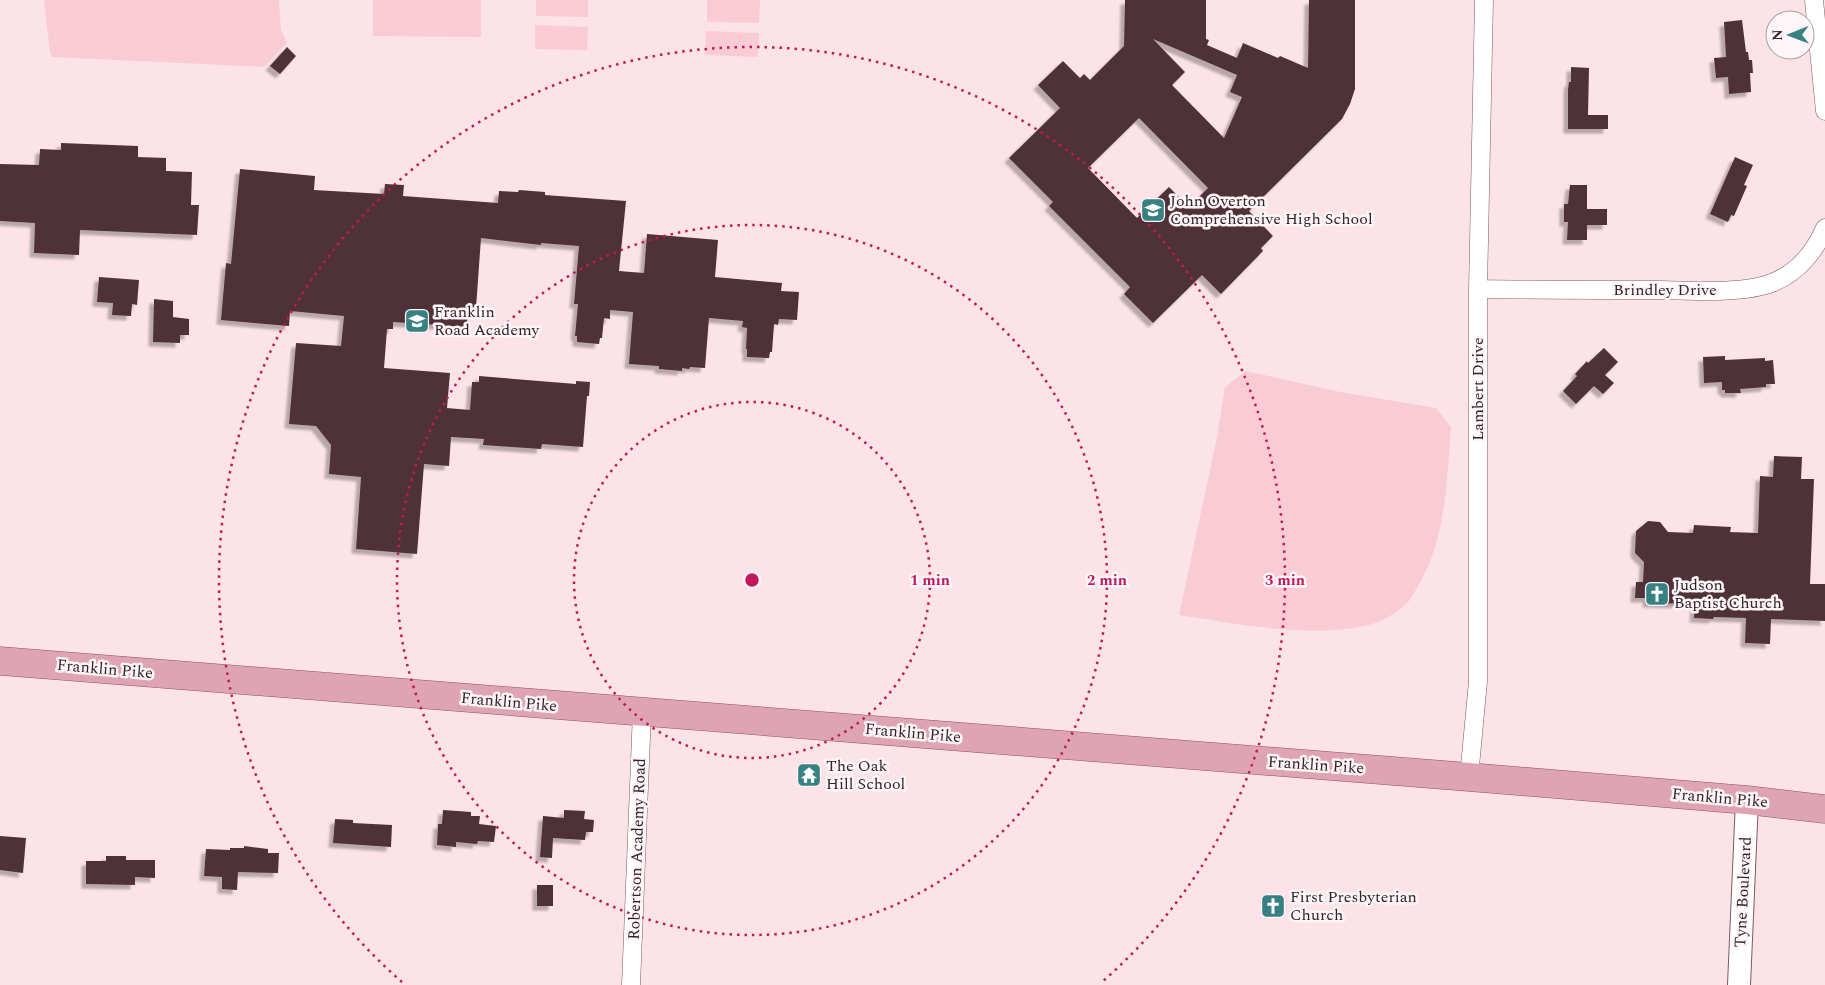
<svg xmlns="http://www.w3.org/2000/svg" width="1825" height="985" font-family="Spectral,serif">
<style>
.green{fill:#f9ccd5}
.building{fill:#4f3239;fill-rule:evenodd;filter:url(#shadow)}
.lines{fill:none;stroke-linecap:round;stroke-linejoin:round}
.minor-casing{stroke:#7b5a61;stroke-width:19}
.tertiary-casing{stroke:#7b5a61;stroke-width:24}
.primary-casing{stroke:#935061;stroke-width:29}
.minor{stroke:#fff;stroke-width:18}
.tertiary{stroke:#fff;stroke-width:22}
.primary{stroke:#dea4b3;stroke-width:28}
.ring{fill:none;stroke:#c2185b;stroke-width:2.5;stroke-dasharray:2.5 5}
.labels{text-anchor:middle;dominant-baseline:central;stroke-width:5;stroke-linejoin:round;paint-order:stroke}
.poi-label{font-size:16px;fill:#312326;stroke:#fdf5f7;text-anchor:start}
.street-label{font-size:16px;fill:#312326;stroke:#fdf5f7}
.centre{fill:#c2185b;stroke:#fdf5f7;stroke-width:2.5}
.ring-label{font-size:15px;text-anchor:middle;font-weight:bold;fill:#c2185b;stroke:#fdf5f7;stroke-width:5;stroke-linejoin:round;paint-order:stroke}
</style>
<defs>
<filter id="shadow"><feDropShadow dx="-4.5" dy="4.5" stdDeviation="1" flood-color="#0004"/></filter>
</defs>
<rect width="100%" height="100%" fill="#fbe3e8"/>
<path class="green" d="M44 0H279L281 30 287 43 264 67 52 57 50 52Z
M373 0H481V37L373 36Z
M536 0H588V17L536 16Z
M707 0H760L759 23 707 22Z
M535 25 588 27 587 50 535 49Z
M706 31 759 33 758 57 705 55Z
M1246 371 1340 392 1436 408 1451 427C1447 480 1446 539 1418 586 1415 591 1412 598 1408 602 1397 613 1380 623 1365 626 1310 638 1235 624 1179 615L1217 437 1225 387Z"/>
<path class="building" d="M1125 0H1206V39L1209 40 1207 45 1237 58 1243 43 1278 58 1280 56 1308 68 1309 0H1355V89L1350 104 1342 119 1249 211 1273 236 1261 248 1263 251 1221 294 1202 275 1153 323 1124 294 1130 287 1049 206 1053 202 1009 158 1060 108 1038 85 1063 61 1080 78 1084 74 1090 80 1124 46ZM1153 39 1237 75 1230 92 1242 97 1224 138 1172 85 1185 72ZM1139 118 1208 188 1189 207 1169 187 1137 218 1088 168Z
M1742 20 1746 52H1748L1749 60H1752L1753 73H1750L1751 92 1729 94 1728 77 1716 78 1714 58 1726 57 1724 22Z
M287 47 296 56 280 74 270 66Z
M1571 67 1589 68 1588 115H1608V129H1568V90L1569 82H1571Z
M61 143 138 146V157L166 158V171L192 172 191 205H199L197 235 80 230 79 255 34 253 35 223 0 221V164L39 165 40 149 61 150Z
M1735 157 1753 165 1744 185 1747 186 1734 216 1731 215 1728 222 1710 214Z
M240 169 315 176 314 190 384 194 385 184 404 185 403 196 498 203 499 191 518 192 519 190 545 192V195L626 201 619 271 644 273 647 234 718 240 715 277 782 283 781 291 799 292 797 320 779 319 778 325 774 324 772 352H770L769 358 747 357V349H746L747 328 742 327 743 321 709 318 705 368 690 367 689 369 682 368V371L659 369V366L629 364 633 312 610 310V319L604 318 602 338H600L599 344 577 342V336H575L578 304H574L579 246 541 243V245L481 238 476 308 468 307 467 327 393 322V329H387L384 368 450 373 447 408 470 410 472 382H479V376L576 384V381L590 382 589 396H587L583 447 542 444 541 449 483 445 484 439 451 437 449 466 424 464 417 554 356 549 361 477 329 474 331 445 316 426 289 424 296 343 341 346 344 316 290 311 289 326 221 320 226 263 231 264Z
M1570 185H1587V209H1607V225H1587V240H1567L1568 222H1564V204H1568Z
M99 277 139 280 137 305 132 304 131 316 112 315 113 303 97 302Z
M154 299 173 301V317L189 319V335H180V343L153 342Z
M1604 348 1618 362 1605 375 1614 383 1603 394 1594 386 1576 404 1563 391 1577 376 1575 374 1587 361 1588 363Z
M1725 356V360L1765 358V361L1773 360 1775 384H1766V387L1740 389 1741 393H1725V390H1722V382L1704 383 1703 357Z
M1774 456 1802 457 1801 479H1814L1810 584H1825V621L1771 619 1770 644 1745 643 1746 618 1714 617 1713 619 1694 618 1695 604 1647 603V598H1635L1636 582H1643L1644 562 1635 553 1636 531 1648 521 1660 522 1668 532 1693 533 1694 525 1731 527 1730 532 1758 533 1760 476 1773 477Z
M443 810 471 812V816H480L479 824 496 826 494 842 478 841 477 844 456 842V847L437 845 438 824H442Z
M564 810 585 811 584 819 594 820 593 832H586L585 840 553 838 552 858 540 857 543 816 564 818Z
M335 819 353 820V823L392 825 391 847 333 843Z
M0 836 26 838 23 873 0 870Z
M244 846 268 849V853H279L278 873 238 872 237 890 222 889V877L204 876 206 849 230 850V848H244Z
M106 856H126V860H155V878L135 877V885L86 884V861H106Z
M537 885H553V906H537Z"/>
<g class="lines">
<defs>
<path id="minor" d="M1814 0 1825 111
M1478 289C1539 290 1600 290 1661 290 1691 291 1747 294 1774 282 1798 272 1815 251 1825 228
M1469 777 1478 681V289L1484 0
M631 985 642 712"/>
<path id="tertiary" d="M1739 985 1747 800"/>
<path id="primary" d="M0 661 1469 777 1747 800 1825 809"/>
</defs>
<use href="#minor" class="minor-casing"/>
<use href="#tertiary" class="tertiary-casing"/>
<use href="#primary" class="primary-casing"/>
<use href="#minor" class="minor"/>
<use href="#tertiary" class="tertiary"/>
<use href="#primary" class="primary"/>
</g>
<g class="ring">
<circle cx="752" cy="580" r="178"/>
<circle cx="752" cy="580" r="355"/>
<path d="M402 982A533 533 0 1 1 1102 982"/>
</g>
<defs>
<symbol id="school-square" viewBox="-11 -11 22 22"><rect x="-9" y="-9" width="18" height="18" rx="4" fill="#388183" stroke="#fdf5f7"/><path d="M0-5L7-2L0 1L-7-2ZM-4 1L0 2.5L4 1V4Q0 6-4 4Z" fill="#fff"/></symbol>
<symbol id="church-square" viewBox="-11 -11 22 22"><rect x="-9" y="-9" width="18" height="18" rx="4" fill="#388183" stroke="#fdf5f7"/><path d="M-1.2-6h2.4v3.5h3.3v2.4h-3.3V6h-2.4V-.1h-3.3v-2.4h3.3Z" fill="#fff"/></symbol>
<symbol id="temple-square" viewBox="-11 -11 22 22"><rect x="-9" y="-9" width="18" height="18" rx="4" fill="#388183" stroke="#fdf5f7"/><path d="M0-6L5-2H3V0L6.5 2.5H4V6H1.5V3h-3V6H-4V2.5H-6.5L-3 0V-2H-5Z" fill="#fff"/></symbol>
</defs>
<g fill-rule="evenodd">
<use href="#school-square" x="1139" y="196" width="28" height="28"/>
<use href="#school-square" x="403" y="307" width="28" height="28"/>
<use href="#church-square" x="1643" y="580" width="28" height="28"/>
<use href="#temple-square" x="795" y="761" width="28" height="28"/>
<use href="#church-square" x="1259" y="892" width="28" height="28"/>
</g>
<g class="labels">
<g class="poi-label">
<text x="1170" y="201">John Overton<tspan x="1170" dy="18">Comprehensive High School</tspan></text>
<text x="434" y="312">Franklin<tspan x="434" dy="18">Road Academy</tspan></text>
<text x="1674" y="585">Judson<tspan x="1674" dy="18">Baptist Church</tspan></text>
<text x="826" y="766">The Oak<tspan x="826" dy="18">Hill School</tspan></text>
<text x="1290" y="897">First Presbyterian<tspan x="1290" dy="18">Church</tspan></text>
</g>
<g class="street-label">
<text x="1665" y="290">Brindley Drive</text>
<text transform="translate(1478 389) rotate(-90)">Lambert Drive</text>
<text transform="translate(105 669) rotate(5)">Franklin Pike</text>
<text transform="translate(509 702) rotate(5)">Franklin Pike</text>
<text transform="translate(913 733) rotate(5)">Franklin Pike</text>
<text transform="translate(1316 765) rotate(4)">Franklin Pike</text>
<text transform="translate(1720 798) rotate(5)">Franklin Pike</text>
<text transform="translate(637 849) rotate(-88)">Robertson Academy Road</text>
<text transform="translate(1743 892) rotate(-87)">Tyne Boulevard</text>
</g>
</g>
<circle cx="752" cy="580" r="8" class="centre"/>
<g class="ring-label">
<text x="930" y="585">1 min</text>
<text x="1107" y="585">2 min</text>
<text x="1285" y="585">3 min</text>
</g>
<g transform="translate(1790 35) rotate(269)"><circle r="24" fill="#fdf5f7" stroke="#aba1a3"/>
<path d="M0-4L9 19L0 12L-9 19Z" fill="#388183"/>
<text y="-8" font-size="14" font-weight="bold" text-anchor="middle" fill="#312326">N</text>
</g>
</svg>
